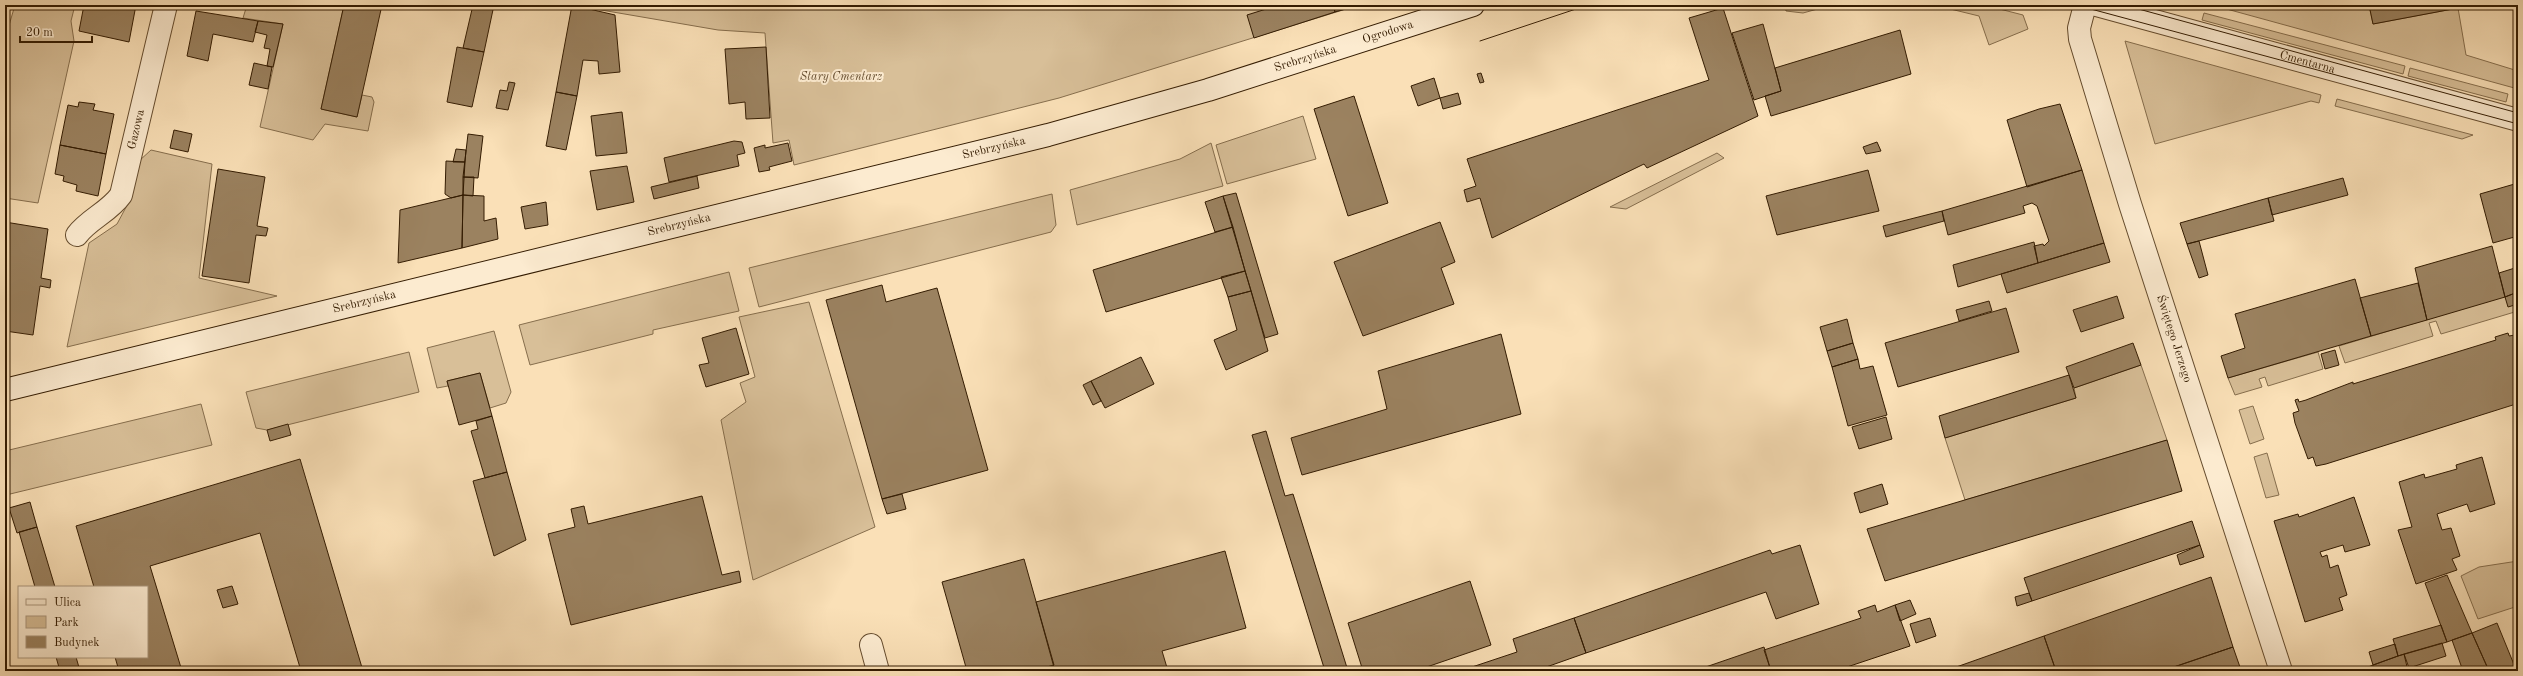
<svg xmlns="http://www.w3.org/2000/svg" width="2523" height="676" font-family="'Old Standard TT',serif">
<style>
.green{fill:#d8bf98;stroke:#866e4d}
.building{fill:#9b8260;stroke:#341c02}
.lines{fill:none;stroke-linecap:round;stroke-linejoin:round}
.minor-casing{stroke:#664d2f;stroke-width:24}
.tertiary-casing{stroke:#664d2f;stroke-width:24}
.secondary-casing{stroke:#341c02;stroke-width:24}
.minor{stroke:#fcebd0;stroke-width:22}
.tertiary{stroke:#fcebd0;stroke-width:22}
.secondary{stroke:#fcebd0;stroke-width:22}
.tram{stroke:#341c02;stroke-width:1}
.labels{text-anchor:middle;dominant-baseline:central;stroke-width:4;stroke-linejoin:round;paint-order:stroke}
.street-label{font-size:12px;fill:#341c02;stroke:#fcebd0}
.park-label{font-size:12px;font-style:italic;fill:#654d2f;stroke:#fcebd0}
</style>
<rect width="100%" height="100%" fill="#fae0b7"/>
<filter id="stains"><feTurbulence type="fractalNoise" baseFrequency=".005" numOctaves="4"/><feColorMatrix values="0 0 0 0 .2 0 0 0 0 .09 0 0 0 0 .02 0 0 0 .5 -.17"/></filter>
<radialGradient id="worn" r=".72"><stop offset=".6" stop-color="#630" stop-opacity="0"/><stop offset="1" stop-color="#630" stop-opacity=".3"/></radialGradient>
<path class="green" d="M15 5H75L71 21 74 41 38 203 5 198V39Z
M247 5H344L321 109 357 117 362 95 372 97 374 102 368 131 325 124 313 140 260 127 283 24 243 18Z
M572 5H1359L1059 98 794 165 789 140 773 143 765 33 718 30Z
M1785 5H1832L1803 13 1786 11Z
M1934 5H1984L2023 15 2028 29 1989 45 1979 16Z
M2212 5H2369L2373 24 2458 8 2466 55 2518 71V89Z
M2204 13 2405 66 2403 74 2202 20Z
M2125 41 2321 95 2319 103 2311 101 2155 144Z
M2410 68 2508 94 2506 102 2408 76Z
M2337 99 2473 135 2462 139 2335 106Z
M1303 116 1316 159 1227 184 1216 145Z
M1211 143 1223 186 1077 225 1070 190 1180 159Z
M151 150 212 164 199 278 277 296 67 347 89 243 117 224 132 196 139 161Z
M1717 153 1724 158 1626 209 1610 207Z
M1052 194 1056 225 1051 232 759 307 749 268Z
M729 272 739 311 653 330V334L530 365 519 325Z
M2518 292V311L2441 334 2436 321 2429 323 2433 336 2345 363 2339 346Z
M809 302 875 527 753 580 721 420 746 402 740 383 755 377 739 317Z
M494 331 511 392 506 403 490 408 480 373 447 381 448 386 437 388 427 348Z
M409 352 419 392 267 430 256 428 246 392Z
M2318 352 2323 369 2268 386 2265 377 2259 379 2262 387 2235 395 2228 378Z
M2141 365 2167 440 1965 500 1945 438 2076 398 2074 388Z
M201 404 212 445 6 495 5 451Z
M2253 406 2264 439 2250 444 2239 410Z
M2267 453 2279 495 2266 498 2254 457Z
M2518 561V606L2478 619 2461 576 2479 567Z"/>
<path class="building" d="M84 5H136L129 42 79 31Z
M344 5H382L357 117 321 109Z
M473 5H494L484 52 463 48Z
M572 5 615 15 620 72 599 74 598 61 583 60 577 96 556 92Z
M1279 5H1333L1335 12 1254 38 1247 15Z
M1333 5H1359L1335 12Z
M2369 5H2457L2458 8 2373 24Z
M1723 8 1758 116 1647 168 1644 164 1492 238 1480 198 1467 202 1464 190 1476 186 1467 159 1709 80 1689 18Z
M196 11 258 21 253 42 213 34 208 61 187 56Z
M258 21 283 24 273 67 267 66 270 49 264 48 267 35 255 32Z
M1763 24 1781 91 1754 100 1732 33Z
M1900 30 1911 74 1771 116 1765 96 1781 91 1775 68Z
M457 47 484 52 472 107 447 102Z
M766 47 770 118 746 119 745 102 729 104 725 49Z
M254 63 272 67 268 89 249 85Z
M1481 73 1484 82 1480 83 1477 74Z
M1434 78 1440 98 1418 106 1411 86Z
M509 82 515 83 508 110 496 108 500 90 507 91Z
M556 92 577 96 566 150 546 146Z
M1458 93 1461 104 1443 109 1440 98Z
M1354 96 1388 203 1348 216 1314 109Z
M79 102 95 104 93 110 114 114 106 154 60 145 68 105 78 107Z
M2060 104 2082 170 2027 187 2007 120 2039 109Z
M622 112 627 153 596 156 591 116Z
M174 130 192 134 188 152 170 148Z
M468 134 483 136 478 178 463 177Z
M734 141 742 142 745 153 737 155 739 166 669 182 664 158Z
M1877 142 1881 151 1866 154 1863 147Z
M788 143 792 161 769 167 770 170 759 172 754 148 765 145V148Z
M60 145 106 154 98 196 76 191 77 185 63 181 64 176 55 174Z
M456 149 466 150 465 162H453Z
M446 161 465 162 463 195 451 198 445 194Z
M627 166 634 202 597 210 590 171Z
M218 169 265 177 257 226 268 228 266 236 256 235 249 283 202 276Z
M1868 170 1879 211 1777 235 1766 196Z
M2082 170 2104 243 2038 263 2034 246 2043 244 2044 246 2049 241 2037 206 2032 203 2023 206 2025 213 1948 235 1942 211Z
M697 176 699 188 654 199 651 187Z
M463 177H474L473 196 463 195Z
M2343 178 2348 195 2272 215 2268 198Z
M2518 183V236L2493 243 2480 194Z
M1236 193 1278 334 1265 338 1223 196Z
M463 195 484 196V221L496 218 498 239 462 248Z
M463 195 462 248 398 263 400 210Z
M1223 196 1233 227 1215 232 1205 202Z
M2268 198 2274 221 2187 244 2180 223Z
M546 202 548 225 525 229 521 207Z
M1942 211 1944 221 1886 237 1883 226Z
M5 222 48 229 41 278 51 280 50 288 40 286 33 335 5 331Z
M1440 222 1455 262 1441 268 1454 304 1363 336 1334 262Z
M1233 227 1245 271 1106 312 1093 270Z
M2199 241 2208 275 2199 278 2187 244Z
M2034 242 2038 263 1958 287 1953 265Z
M2104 243 2110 262 2007 293 2001 274Z
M2492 246 2505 297 2427 320 2415 268Z
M2518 267V292L2505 297 2499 273Z
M1245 271 1251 291 1228 297 1221 277Z
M2355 279 2371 336 2228 378 2221 356 2245 348 2235 314Z
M2418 283 2427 320 2371 336 2360 298Z
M882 285 886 302 937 288 988 470 882 499 826 300Z
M1251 291 1268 351 1226 370 1214 340 1237 330 1228 297Z
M2515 293 2518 304 2508 307 2505 297Z
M2117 296 2124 318 2081 332 2073 310Z
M1989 301 1992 311 1959 321 1956 310Z
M2006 308 2019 352 1898 387 1885 343Z
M1847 319 1853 343 1827 351 1820 327Z
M736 328 749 374 706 387 699 365 709 363 702 338Z
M2508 333 2509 336 2515 335 2518 345V405L2516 404 2326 464 2316 466 2313 457 2308 459 2295 423 2293 413 2299 411 2295 400 2298 399 2299 402 2306 400 2353 382V384L2496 340 2495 337Z
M1501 334 1521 414 1302 475 1291 438 1387 409 1378 371Z
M1853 343 1858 359 1832 367 1827 351Z
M2133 343 2141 365 2074 388 2066 367Z
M2335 350 2339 365 2325 369 2321 354Z
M1141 357 1154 384 1105 408 1091 381Z
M1858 359 1860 369 1873 366 1887 415 1848 426 1832 367Z
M480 373 492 416 459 425 447 381Z
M2069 375 2076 398 1945 438 1939 416Z
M1091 381 1101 401 1093 405 1083 385Z
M492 416 507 472 485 478 471 431 478 429 476 421Z
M1886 417 1892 439 1859 449 1852 427Z
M288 424 291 435 270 441 267 430Z
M1266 431 1285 496 1293 494 1348 671H1325L1252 435Z
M2167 440 2182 491 1885 581 1867 529Z
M2482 457 2495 504 2470 512 2467 504 2437 514 2442 530 2451 528 2460 556 2452 559 2457 570 2416 584 2398 530 2412 527 2399 482 2424 474 2425 478 2457 469 2456 465Z
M300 459 363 671H301L260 533 150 566 182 671H119L115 657H147V587H94L76 526Z
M507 472 526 540 494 556 473 481Z
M1882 484 1888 504 1860 513 1854 493Z
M902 494 906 509 887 514 882 499Z
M702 496 722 575 739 571 741 582 571 625 548 534 575 527 571 509 584 506 588 524Z
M2354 497 2370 545 2345 552 2343 545 2320 552 2322 557 2327 555 2330 568 2338 565 2347 595 2339 598 2343 610 2305 622 2274 521 2298 514 2299 517Z
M30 502 37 527 17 533 9 508Z
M2192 521 2200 545 2032 601 2024 578Z
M37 527 55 587H35L19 532Z
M1800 545 1819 604 1776 619 1766 592 1586 653 1574 618 1770 550 1772 554Z
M2200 545 2204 557 2180 565 2177 555Z
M1225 551 1246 628 1162 651 1168 671H1055L1036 602Z
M1024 559 1054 665 1032 671H967L942 582Z
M2447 575 2472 633 2447 642 2425 583Z
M2211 577 2233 647 2162 671H2056L2044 636Z
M1470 581 1491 645 1415 671H1363L1348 623Z
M232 586 238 604 223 608 217 590Z
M2029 593 2032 601 2017 606 2015 597Z
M1910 600 1916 614 1900 621 1895 605Z
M1875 605 1877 612 1895 605 1910 646 1835 671H1771L1764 650 1861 618 1858 611Z
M1574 618 1586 653 1535 671H1466V669L1517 652 1513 639Z
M1930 618 1936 636 1916 643 1910 624Z
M2497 623 2515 667H2518V671H2489L2472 633Z
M2441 625 2447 642 2398 656 2393 639Z
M2472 633 2489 671H2463L2452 640Z
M2044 636 2056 671H1945Z
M2442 643 2446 656 2409 668 2404 654Z
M2395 644 2398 656 2373 665 2369 652Z
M1764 647 1771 671H1694Z
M2233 647 2241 670 2238 671H2162Z
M2404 654 2408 671H2357L2398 656Z
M56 657H76L80 671H60Z"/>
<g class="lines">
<defs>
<g id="minor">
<path id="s1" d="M2085 5 2079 28 2080 39 2130 204 2281 671"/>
<path id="s2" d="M77 235C89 219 109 212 121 195L166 5"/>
<path d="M871 645 878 671"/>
</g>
<g id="tertiary">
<path id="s3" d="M2096 5 2518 120"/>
</g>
<g id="secondary">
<path id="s4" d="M5 390 1048 135 1208 90 1473 5"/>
</g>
</defs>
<use href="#minor" class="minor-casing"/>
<use href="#tertiary" class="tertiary-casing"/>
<use href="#secondary" class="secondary-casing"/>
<use href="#minor" class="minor"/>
<use href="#tertiary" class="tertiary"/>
<use href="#secondary" class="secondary"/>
<path class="tram" d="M2076 5 2518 124
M2124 5 2518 113
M1480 41 1588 5"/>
</g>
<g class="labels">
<g class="street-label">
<text stroke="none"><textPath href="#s4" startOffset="1429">Ogrodowa</textPath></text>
<text stroke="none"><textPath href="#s4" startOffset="1342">Srebrzyńska</textPath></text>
<text stroke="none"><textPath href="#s3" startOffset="219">Cmentarna</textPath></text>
<text stroke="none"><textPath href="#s2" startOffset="127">Gazowa</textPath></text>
<text stroke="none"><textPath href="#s4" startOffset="1018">Srebrzyńska</textPath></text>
<text stroke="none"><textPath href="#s4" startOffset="694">Srebrzyńska</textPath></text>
<text stroke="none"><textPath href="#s4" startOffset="370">Srebrzyńska</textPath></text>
<text stroke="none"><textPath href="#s1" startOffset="349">Świętego Jerzego</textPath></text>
</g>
<g class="park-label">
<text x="841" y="77">Stary Cmentarz</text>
</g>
</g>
<rect width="2523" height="676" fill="none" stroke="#fae0b7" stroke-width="20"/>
<rect x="6" y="6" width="2511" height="664" fill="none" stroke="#341c02" stroke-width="2"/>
<rect x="10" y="10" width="2503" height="656" fill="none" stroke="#341c02"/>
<rect x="18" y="586" width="130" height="72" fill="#fcebd0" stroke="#ac987e"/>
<rect x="26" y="599" width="20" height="6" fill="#fcebd0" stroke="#ac987e"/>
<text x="54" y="606" font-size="12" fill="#341c02">Ulica</text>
<rect x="26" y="616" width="20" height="12" fill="#d8bf98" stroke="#ac987e"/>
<text x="54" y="626" font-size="12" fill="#341c02">Park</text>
<rect x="26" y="636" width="20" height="12" fill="#9b8260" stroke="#ac987e"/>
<text x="54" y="646" font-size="12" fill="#341c02">Budynek</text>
<path d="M20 36v6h72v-6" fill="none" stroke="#341c02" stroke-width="2"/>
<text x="26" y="36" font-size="12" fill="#341c02" stroke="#fcebd0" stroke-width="3" paint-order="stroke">20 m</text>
<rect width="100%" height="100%" filter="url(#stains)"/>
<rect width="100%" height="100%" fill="url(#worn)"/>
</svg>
